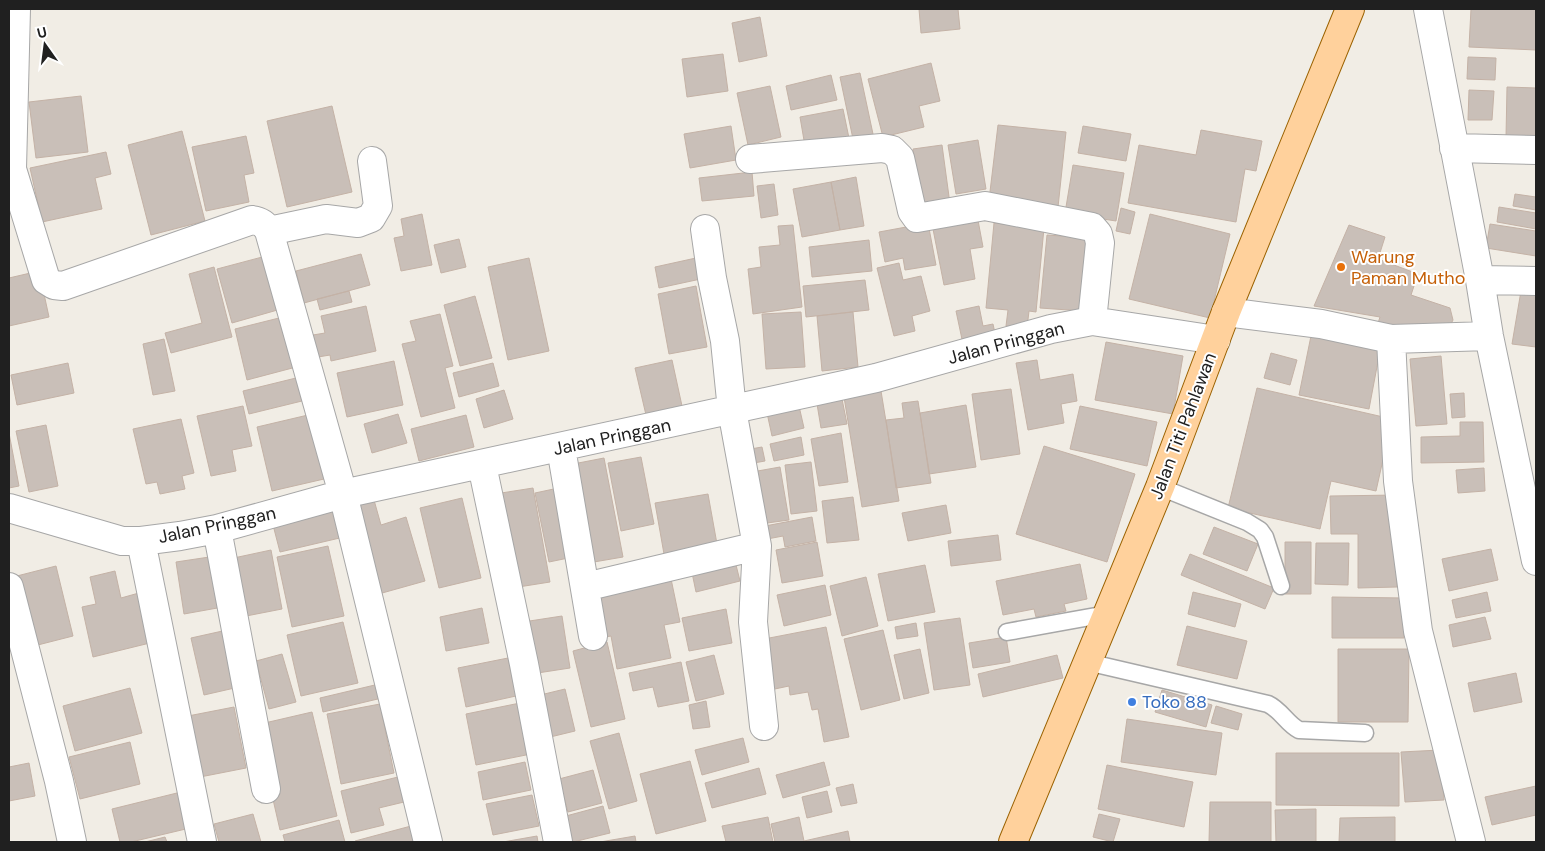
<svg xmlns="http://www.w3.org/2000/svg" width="1545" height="851" font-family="'DM Sans',sans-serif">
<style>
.building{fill:#c9bfb8;stroke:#c4b2a6}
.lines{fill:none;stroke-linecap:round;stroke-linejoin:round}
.lane-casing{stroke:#a7a7a7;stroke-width:19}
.street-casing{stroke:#a7a7a7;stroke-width:30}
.primary-casing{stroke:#9b6200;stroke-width:30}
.lane{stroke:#fff;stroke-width:16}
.street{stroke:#fff;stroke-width:28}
.primary{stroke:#ffd19c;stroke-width:28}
.food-dot{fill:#e8710a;stroke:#fff;stroke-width:2}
.shop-dot{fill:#3f7fe0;stroke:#fff;stroke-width:2}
.labels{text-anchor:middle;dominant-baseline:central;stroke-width:4;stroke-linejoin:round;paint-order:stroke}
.food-label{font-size:18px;fill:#c56008;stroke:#fff;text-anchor:start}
.street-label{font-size:18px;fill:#202020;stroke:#fff}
.shop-label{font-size:18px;fill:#366cbe;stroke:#fff;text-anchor:start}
</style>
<rect width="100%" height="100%" fill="#f1ede5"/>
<path class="building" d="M919 9H958L960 29 921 33Z
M1471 9H1536V50L1469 47Z
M760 17 767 56 739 62 732 23Z
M723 54 728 91 687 97 682 59Z
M1468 57 1496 58 1495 80 1467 79Z
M931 63 940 101 919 106 924 127 883 137 868 79Z
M860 73 873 134 853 139 840 77Z
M831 75 837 100 791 110 786 86Z
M770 86 781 137 748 145 737 93Z
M1507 87 1536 88V137H1506Z
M1469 90 1494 91 1492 120H1468Z
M81 96 88 152 36 158 29 102Z
M332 106 352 192 287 207 267 121Z
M843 109 850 143 806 152 800 117Z
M998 125 1066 132 1058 207 989 200Z
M731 126 736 160 690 168 684 134Z
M1083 126 1131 134 1126 161 1078 153Z
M1201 130 1262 141 1256 171 1245 169 1236 222 1128 203 1139 145 1196 155Z
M182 131 205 221 151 235 128 145Z
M246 136 254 173 244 175 249 202 206 211 192 147Z
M978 140 986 189 956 194 948 145Z
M942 145 950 204 920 208 913 149Z
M106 152 111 174 95 178 102 209 42 222 30 168Z
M1073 165 1124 173 1116 221 1065 213Z
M752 172 754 196 702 201 699 178Z
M856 177 864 226 840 230 831 182Z
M831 182 840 230 802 237 793 189Z
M774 184 778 215 761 218 757 186Z
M1515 194 1536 197V210L1513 206Z
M1499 207 1536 213V229L1497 222Z
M1121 208 1135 212 1130 234 1116 231Z
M422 214 432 265 401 271 394 238 404 236 401 219Z
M1150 214 1230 234 1210 318 1129 299Z
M977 215 983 247 970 249 975 279 944 285 932 224Z
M928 223 936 265 905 270 903 258 885 262 879 232Z
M994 223 1044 228 1036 312 1029 311 1027 328 1006 326 1008 310 986 308Z
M1490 224 1536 231V256L1486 248Z
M793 225 802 307 753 314 748 269 761 267 759 247 780 245 778 226Z
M1349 225 1385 237 1378 259 1418 274 1411 295 1450 308 1453 320 1447 332H1427L1378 323 1380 317 1314 306Z
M1047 235 1090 238 1083 311 1040 308Z
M459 239 466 267 441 273 434 245Z
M869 240 872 271 812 277 809 247Z
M361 254 370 285 304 303 296 271Z
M266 256 281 309 232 323 217 269Z
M705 256 710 277 659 288 655 267Z
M529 258 549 351 508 360 488 267Z
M899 263 903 280 921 276 930 311 912 316 915 331 894 336 877 268Z
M214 267 232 337 171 353 165 333 202 323 189 274Z
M39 271 49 317 9 326V278Z
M865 280 869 310 806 317 803 286Z
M1522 285 1536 287V347L1512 344Z
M696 286 707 347 669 354 658 294Z
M349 291 352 302 320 310 317 299Z
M475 296 492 358 460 366 444 305Z
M366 306 376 351 331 361 330 355 318 357 313 335 325 333 321 316Z
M979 306 983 326 993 324 996 338 963 344 956 311Z
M801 312 805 367 766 369 762 314Z
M853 312 858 367 822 371 817 316Z
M440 314 453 366 445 368 455 408 421 417 402 344 416 341 410 321Z
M287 316 300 366 247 380 235 329Z
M1313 326 1382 340 1369 409 1299 395Z
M164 339 175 391 153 395 143 344Z
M1106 342 1183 356 1173 414 1095 400Z
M1271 353 1297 360 1290 385 1264 378Z
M1441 356 1447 424 1416 426 1410 359Z
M672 360 682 406 646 415 635 368Z
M1037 360 1040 380 1073 374 1077 401 1061 404 1064 423 1028 430 1016 363Z
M394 361 403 405 347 417 337 373Z
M68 363 74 393 17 405 11 375Z
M493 363 499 386 459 397 453 373Z
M296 378 302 401 249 414 243 391Z
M1257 388 1392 419 1376 491 1331 481 1320 529 1228 508Z
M1011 389 1020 454 981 460 972 394Z
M504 390 513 419 484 428 476 399Z
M881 391 899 501 862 507 844 397Z
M1464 393 1465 417 1452 418 1450 394Z
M842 399 847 424 821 428 817 404Z
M918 401 931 483 896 488 886 420 904 418 902 403Z
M966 405 976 467 929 474 920 413Z
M243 406 252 446 232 450 236 471 211 476 197 416Z
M799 406 804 428 772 436 767 413Z
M1080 406 1157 422 1147 466 1070 449Z
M398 414 407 443 372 453 364 424Z
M308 415 324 479 272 491 257 427Z
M466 415 474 447 419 461 411 429Z
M181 419 194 473 182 476 185 489 160 494 157 482 146 484 133 429Z
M1460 422H1483L1484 462 1421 463V437L1460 436Z
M46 425 58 486 29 492 16 431Z
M9 433 19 486 9 488Z
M841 433 848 482 819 486 811 439Z
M801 437 804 455 774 461 770 444Z
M1044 446 1135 474 1107 562 1016 534Z
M762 447 765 461 748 464 745 450Z
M641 457 654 524 621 531 608 463Z
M604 458 623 557 588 563 568 465Z
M811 462 817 511 791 514 785 465Z
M780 467 789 520 760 524 752 472Z
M1484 468 1485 491 1458 493 1456 470Z
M563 487 578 556 549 562 535 493Z
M533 488 550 582 512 588 495 494Z
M708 494 717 544 664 554 655 503Z
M1397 495V587L1358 588V534H1331L1330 496Z
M853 497 859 540 827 543 822 501Z
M462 498 481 578 439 588 420 508Z
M374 500 381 525 406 517 425 581 375 595 349 507Z
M946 505 951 533 908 541 902 513Z
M337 509 344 537 280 552 273 525Z
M812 517 816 541 785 547 783 536 762 540 760 527Z
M1214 527 1258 544 1247 571 1203 554Z
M998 535 1001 560 951 566 948 541Z
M817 542 823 576 782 583 776 550Z
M1285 542H1311V594H1285Z
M1316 543H1349L1348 585 1315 584Z
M328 546 344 616 292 627 277 557Z
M1491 549 1498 580 1449 591 1442 559Z
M271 550 282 609 241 617 229 559Z
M733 553 740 581 696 592 690 563Z
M1190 554 1274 588 1265 609 1181 575Z
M216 556 223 607 184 614 176 562Z
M1080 564 1087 599 1064 604 1066 611 1036 617 1034 609 1003 615 996 581Z
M925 565 935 612 888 621 878 574Z
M56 566 73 636 26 648 9 578Z
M115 571 121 598 146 591 158 641 93 657 82 607 96 604 90 577Z
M670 574 680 622 664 625 671 658 617 669 611 636 599 638 590 591Z
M866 577 878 626 842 636 830 586Z
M825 585 831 615 784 626 777 595Z
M1193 592 1241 604 1235 627 1188 614Z
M1487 592 1491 611 1456 618 1452 600Z
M1332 597 1404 598V638H1332Z
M482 608 489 643 446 651 440 617Z
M726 609 732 643 689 651 682 618Z
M562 616 570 668 531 674 523 622Z
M1485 617 1491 639 1453 647 1449 625Z
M960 618 970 685 934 690 924 623Z
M343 622 358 683 301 696 287 635Z
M916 623 918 636 897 639 895 627Z
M1187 626 1247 641 1237 679 1177 665Z
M826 627 849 737 824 742 818 709 812 710 808 692 790 695 789 686 770 690 759 640Z
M227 630 239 687 204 695 191 638Z
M883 630 900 700 861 710 844 639Z
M1006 637 1010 662 973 668 969 643Z
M607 642 625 719 591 727 573 651Z
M920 649 929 693 904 699 894 655Z
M1338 649H1409L1408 722H1338Z
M282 654 296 702 269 709 256 661Z
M714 655 724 694 696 701 686 662Z
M1057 655 1063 678 983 697 978 674Z
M508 658 516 696 466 707 458 668Z
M681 662 689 701 658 707 653 687 633 691 629 673Z
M1516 673 1522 702 1474 712 1468 683Z
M379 684 382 698 323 712 320 698Z
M130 688 142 733 75 751 63 706Z
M565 689 575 731 542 739 532 697Z
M1162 690 1212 705 1206 727 1155 712Z
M706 701 710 727 693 729 689 705Z
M520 703 531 754 476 765 466 714Z
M380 704 394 773 341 784 327 714Z
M1216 706 1242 714 1238 730 1211 723Z
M234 707 246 768 200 777 188 716Z
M312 712 337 816 280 830 256 725Z
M1127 719 1222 733 1216 775 1121 762Z
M619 733 637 801 609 809 590 741Z
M743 738 749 762 702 775 695 750Z
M130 742 140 784 80 799 69 757Z
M1440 750 1444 800 1405 802 1401 752Z
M1276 753H1399V806L1276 805Z
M690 761 706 821 656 834 640 774Z
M525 762 531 790 483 800 478 772Z
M824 762 830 785 783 798 776 775Z
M29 763 35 796 9 801V767Z
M1107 765 1193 782 1184 827 1098 809Z
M759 768 766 794 712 808 705 783Z
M593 770 602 803 568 812 559 779Z
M398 777 404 802 379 808 384 825 351 833 341 791Z
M853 784 857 803 841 806 836 788Z
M1536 786V815L1492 825 1485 797Z
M827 791 832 812 807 818 802 797Z
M181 792 190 828 131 842H120L112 809Z
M532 795 539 826 493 835 486 804Z
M1210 802H1271V842H1209Z
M603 806 610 833 573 842 566 816Z
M1316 809V842H1276L1275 810Z
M253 814 261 842H219L214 824Z
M1099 814 1120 819 1113 842 1093 837Z
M768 817 773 842H726L722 826Z
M799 817 804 841 848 831 850 842H775L771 824Z
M1395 817V842H1339L1340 818Z
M339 820 345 842H285L283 835Z
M411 826 415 842H355V841Z
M537 836 538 842H503Z
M635 836 636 842H600Z
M165 837 167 842H145Z"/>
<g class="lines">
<defs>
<path id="lane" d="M1160 487 1247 522 1260 530 1265 537 1281 586
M1007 632 1107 614
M1087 662 1268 704C1281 710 1287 724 1299 730L1365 733"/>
<path id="street" d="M16 9 12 169 46 280 54 285 63 286 252 220C261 221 265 224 269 231L343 494 428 842
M1428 9 1480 280 1489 336 1536 561
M1454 148 1536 150
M750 159 882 148 892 150 900 158 912 211 917 218 985 206 1092 227 1098 234 1100 243 1092 321
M705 229 712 278 725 341 732 410 757 546 753 622 764 726
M269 231 326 219 358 223 371 218 378 206 372 161
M1480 280 1536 281
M1226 312 1321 324 1391 339 1489 336
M1391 339 1398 481 1418 631 1471 842
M561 448 593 636
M482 465 524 664 558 842
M9 508 122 541H141L180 536 217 529 343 494 876 378 1051 329 1092 321 1216 340
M217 529 266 789
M141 541 202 842
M9 587 59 781 72 842
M585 587 757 546"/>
<path id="primary" d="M1013 842 1160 487 1226 312 1350 9"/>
</defs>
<use href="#lane" class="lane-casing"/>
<use href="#street" class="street-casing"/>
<use href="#primary" class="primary-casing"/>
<use href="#lane" class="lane"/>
<use href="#street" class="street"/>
<use href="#primary" class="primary"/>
</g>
<circle class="food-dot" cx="1341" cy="267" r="5"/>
<circle class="shop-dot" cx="1132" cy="702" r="5"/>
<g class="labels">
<g class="food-label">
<text x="1351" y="257">Warung<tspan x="1351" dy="21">Paman Mutho</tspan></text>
</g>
<g class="street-label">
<text transform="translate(1006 343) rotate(-15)">Jalan Pringgan</text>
<text transform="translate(1183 426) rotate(-69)">Jalan Titi Pahlawan</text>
<text transform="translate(612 437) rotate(-12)">Jalan Pringgan</text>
<text transform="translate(217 525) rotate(-12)">Jalan Pringgan</text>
</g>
<g class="shop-label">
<text x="1142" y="702">Toko 88</text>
</g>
</g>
<rect width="1545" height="851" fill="none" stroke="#202020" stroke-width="20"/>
<g transform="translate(45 45) rotate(346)" stroke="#ffffff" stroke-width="4" paint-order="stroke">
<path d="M0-4L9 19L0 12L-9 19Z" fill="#202020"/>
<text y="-8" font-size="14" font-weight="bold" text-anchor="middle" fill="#202020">U</text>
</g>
</svg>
